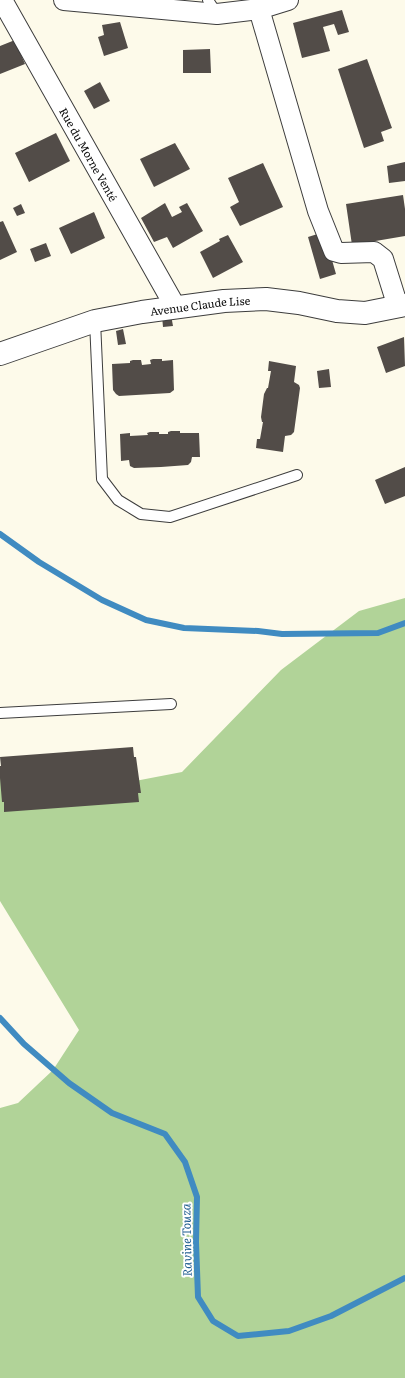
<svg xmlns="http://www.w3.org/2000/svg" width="405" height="1378" font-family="Literata,serif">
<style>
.forest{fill:#b1d398}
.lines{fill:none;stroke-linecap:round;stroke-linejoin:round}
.stream{stroke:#408bc1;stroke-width:6}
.building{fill:#524c48}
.service-casing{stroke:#3d3d3d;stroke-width:12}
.minor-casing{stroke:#3d3d3d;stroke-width:22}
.tertiary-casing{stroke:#3d3d3d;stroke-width:24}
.service{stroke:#fff;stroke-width:10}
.minor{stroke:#fff;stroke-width:20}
.tertiary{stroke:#fff;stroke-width:22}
.labels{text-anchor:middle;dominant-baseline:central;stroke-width:4;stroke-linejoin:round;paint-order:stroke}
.street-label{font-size:11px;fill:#0a0a0a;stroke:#fff}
.water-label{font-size:12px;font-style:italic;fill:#1f5d90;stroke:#fff}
</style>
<rect width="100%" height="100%" fill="#fdfaea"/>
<path class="forest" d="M405 598V1378H0V1108L18 1103 53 1070 79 1030 0 901V778L83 791 182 772 281 670 359 611Z"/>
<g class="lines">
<path class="stream" d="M0 534 39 562 102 600 146 620 184 628 258 631 282 634 378 633 405 623
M0 1018 24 1044 69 1083 112 1113 165 1134 185 1162 197 1197 196 1242 198 1297 213 1321 238 1336 289 1331 331 1316 405 1278"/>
</g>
<path class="building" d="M342 10 349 32 338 35 334 24 323 27 330 51 302 58 293 23Z
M120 22 128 48 104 56 98 37 104 35 102 25Z
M15 40 25 64 0 74V46Z
M210 49 211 73H183V50Z
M367 59 392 128 381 132 384 141 364 148 338 69Z
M100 82 110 101 94 109 84 91Z
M56 133 70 161 29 182 15 153Z
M175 143 190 169 154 187 140 159Z
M405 162V181L389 183 387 166Z
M263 163 283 207 240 226 230 207 239 202 228 178Z
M403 195 405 209V236L352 245 346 204Z
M165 203 172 217 182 212 179 207 187 203 203 231 173 248 167 237 154 242 141 218Z
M21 204 25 213 17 216 13 208Z
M94 212 105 238 71 254 59 228Z
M3 221 17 252 0 260V222Z
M324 232 336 274 320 279 308 237Z
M228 235 243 262 213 278 200 252 220 241 219 239Z
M46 243 51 256 35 262 30 249Z
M171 315 173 326 163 327 162 316Z
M123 329 126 344 118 345 116 331Z
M404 337 405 366 386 373 377 347Z
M153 359H162V361L173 360 174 390 170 393 119 396 116 394 113 390 112 364 130 363V361L133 360H141L142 365 151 364 150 360Z
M269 361 296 366 294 382 299 385 300 388 294 432 291 435 285 436 283 452 256 448 257 439H260L263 422H262L261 417 264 394 267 388H268L271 371H268Z
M329 369 331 387 319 388 317 371Z
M171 431H180V433H199L200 457H192L191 462 188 465 161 467 134 468 130 466 129 460 121 461 120 434 130 433V436L148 435 147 433 150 432H159V434H168V432Z
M405 467V496L385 504 375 480Z
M133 747 134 757H136L141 793H138L139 802 4 812V802H2L0 778V766H1L0 757Z"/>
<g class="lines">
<defs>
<path id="service" d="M208 0 217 14
M95 321 102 479 118 500 141 514 170 517 297 475
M0 713 171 704"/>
<g id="minor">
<path id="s1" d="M2 0 176 308"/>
<path d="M64 0 217 14 259 9 288 0"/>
<path d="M259 9 318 211 334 251 341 253 374 252 383 259 398 307"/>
</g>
<g id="tertiary">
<path id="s2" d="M0 354 95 321 142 312 224 301 266 299 299 303 337 311 365 313 405 305"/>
</g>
</defs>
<use href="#service" class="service-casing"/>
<use href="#minor" class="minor-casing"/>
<use href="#tertiary" class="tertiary-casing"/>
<use href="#service" class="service"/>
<use href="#minor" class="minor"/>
<use href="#tertiary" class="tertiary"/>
</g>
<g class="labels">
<g class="street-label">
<text stroke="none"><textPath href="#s1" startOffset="177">Rue du Morne Venté</textPath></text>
<text stroke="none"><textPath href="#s2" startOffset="207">Avenue Claude Lise</textPath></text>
</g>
<g class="water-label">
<text transform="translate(186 1240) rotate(-91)">Ravine Touza</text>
</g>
</g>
</svg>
